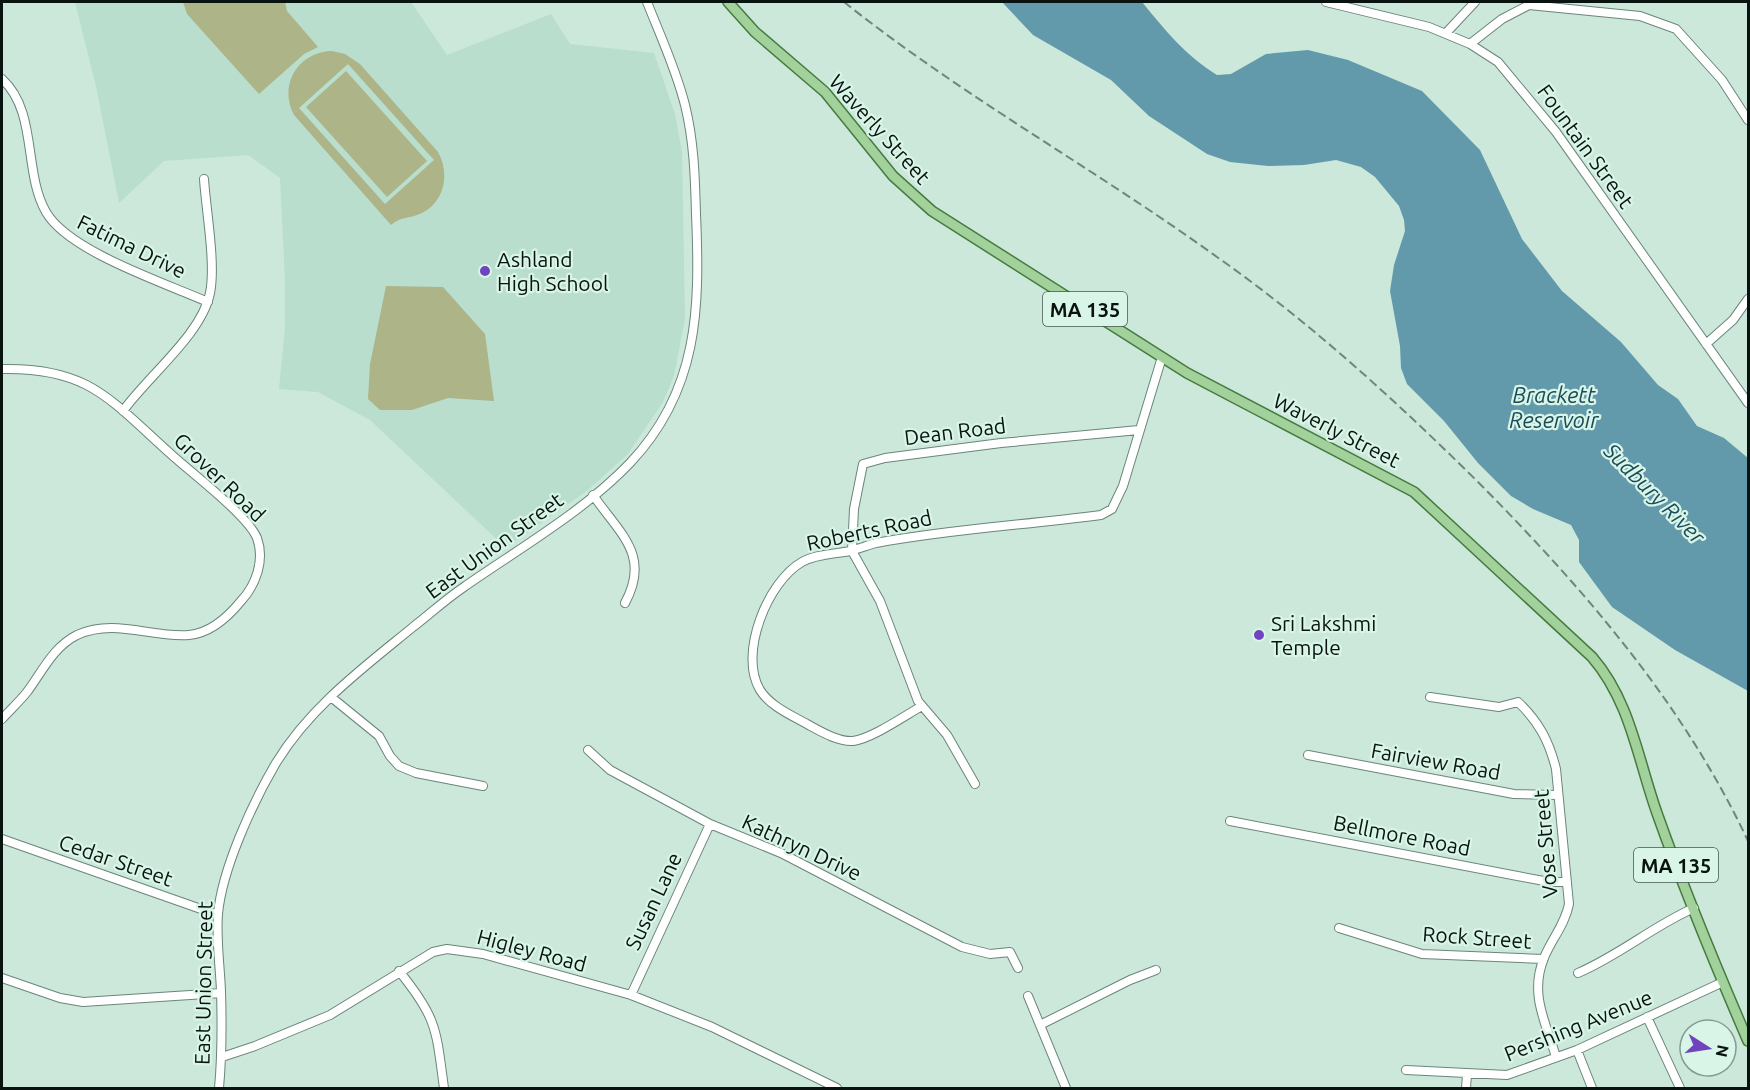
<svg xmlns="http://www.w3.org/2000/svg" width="1750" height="1090" font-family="Ubuntu,sans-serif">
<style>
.built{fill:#b9dece}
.green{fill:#adb487;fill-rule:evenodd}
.water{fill:#639aab}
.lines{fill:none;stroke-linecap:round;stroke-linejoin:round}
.minor-casing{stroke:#6b857a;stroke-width:10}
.major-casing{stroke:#457b3f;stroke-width:12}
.minor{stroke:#fff;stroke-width:8}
.major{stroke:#a3d19b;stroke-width:9}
.rail{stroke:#71857c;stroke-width:2;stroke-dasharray:9 4.5;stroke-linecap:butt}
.poi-dot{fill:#6f44bd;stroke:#d8f5e8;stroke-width:2}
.labels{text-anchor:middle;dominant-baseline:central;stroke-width:4.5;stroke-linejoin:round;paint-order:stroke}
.shield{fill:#d8f5e8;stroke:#475750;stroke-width:1.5}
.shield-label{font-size:20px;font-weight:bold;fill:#09130f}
.street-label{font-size:21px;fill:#09130f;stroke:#d8f5e8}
.poi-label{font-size:21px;fill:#09130f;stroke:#d8f5e8;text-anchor:start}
.water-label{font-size:22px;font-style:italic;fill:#1a4b58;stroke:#d8f5e8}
</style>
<rect width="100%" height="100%" fill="#cbe8db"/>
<path class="built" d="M75 2H411L447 55 551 14 570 44 654 53 675 114 682 152 685 318 674 376 663 402 628 454 588 490 506 548 370 420 318 392 279 389 285 327V280L280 178 248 155 164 161 119 203 96 86Z"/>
<path class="green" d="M183 2H285L287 11 318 47 304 54 259 94 187 14Z
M332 51 345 54 360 64 438 152C450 173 445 202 422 213 410 219 401 216 391 225L294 115C278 85 298 52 332 51ZM348 64 434 160 385 204 299 108Z
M346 71 427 161 387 197 306 107Z
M386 286 443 287 485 334 494 401 448 398 412 410H380L368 399 370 364Z"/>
<path class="water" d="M1002 2H1142C1165 30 1186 56 1217 75L1231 74 1266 54 1308 50 1348 60 1422 91 1480 150 1522 239 1562 291 1621 342 1658 385 1678 399 1697 426 1724 438 1748 458V691L1675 650 1612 607 1579 562V540L1571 525 1533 509 1511 496 1478 463 1444 421 1407 384 1401 368 1400 346 1390 291 1394 265 1405 231 1404 220 1399 206 1375 177 1361 167 1336 160 1304 165 1268 166 1230 162 1207 154 1149 116 1111 80 1033 35Z"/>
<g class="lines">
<defs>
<path id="minor" d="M1326 2 1429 27 1470 44 1498 62 1556 132 1748 403
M1446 33 1475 2
M1470 44 1502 19 1529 5 1640 16 1676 29 1722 80 1748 120
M2 79C38 112 23 172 46 212 68 251 165 283 208 302
M1706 344 1733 320 1748 299
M2 369C90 367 111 401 173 456 193 474 248 516 257 538 265 560 256 585 241 601 228 617 211 633 189 635 151 638 115 618 77 635 53 647 42 672 27 692 19 702 10 710 2 719
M123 411C148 376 202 334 210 293 216 264 206 210 204 179
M593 495C620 534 651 555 625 603
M331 697 379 736 390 756 399 766 416 773 483 786
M1430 697 1499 707 1518 702C1539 722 1549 741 1556 769L1569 904C1565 925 1551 940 1544 958 1529 994 1546 1023 1556 1057
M922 706C904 716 873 738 853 741 838 742 820 731 807 724 791 715 770 706 760 690 738 654 768 581 802 562 816 554 835 554 850 551 859 549 868 545 876 543 951 529 1026 525 1101 515L1112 509 1123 486 1162 357
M588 750 610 770 710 824 781 853 962 947 990 954 1010 952 1018 968
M1308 755 1514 794 1558 795
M975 784 947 735 918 701 880 601 852 551 854 509 863 464 885 458 1001 443 1139 430
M1230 821 1549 882H1567
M2 839 218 915
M1339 928 1422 954 1543 959
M399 971C438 1019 436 1030 444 1088
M1578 973C1620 955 1653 926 1694 908
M2 978 60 998 83 1002 221 993
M631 995 710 824
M1028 996 1066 1088
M1647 1017 1680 1088
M1040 1025 1130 980 1156 970
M1577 1050 1592 1088
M222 1057 255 1046 330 1015 433 952 447 949 483 954 631 995 712 1027 837 1088
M1406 1070 1507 1075 1577 1050 1723 982
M219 1088C222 1056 222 1024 221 991 220 966 216 939 218 914 222 869 253 802 276 763 310 707 363 668 413 627 430 614 446 599 464 587 520 548 583 512 630 463 699 390 700 308 696 214 695 177 694 141 685 105 676 69 660 35 647 2
M1466 1088 1467 1074"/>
<path id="major" d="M728 2 755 32 825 92 893 176 932 211 1187 373 1414 492 1592 657C1631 702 1638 761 1658 816 1685 892 1716 967 1748 1041"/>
</defs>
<use href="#minor" class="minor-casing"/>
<use href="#major" class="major-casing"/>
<use href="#minor" class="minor"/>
<use href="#major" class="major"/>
<path class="rail" d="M844 2C962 96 1095 169 1217 257 1311 323 1396 401 1478 482 1584 589 1683 703 1748 841"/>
</g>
<g class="poi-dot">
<circle cx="485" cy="271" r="6"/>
<circle cx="1259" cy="635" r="6"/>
</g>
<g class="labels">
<g class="shield">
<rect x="1043" y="292" width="84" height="34" rx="4.5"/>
<rect x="1634" y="848" width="84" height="34" rx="4.5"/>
</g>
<g class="shield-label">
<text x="1085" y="309">MA 135</text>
<text x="1676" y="865">MA 135</text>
</g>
<g class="street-label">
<text transform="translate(880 129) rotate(48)">Waverly Street</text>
<text transform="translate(1586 146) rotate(54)">Fountain Street</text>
<text transform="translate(132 246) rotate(26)">Fatima Drive</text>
<text transform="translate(1337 430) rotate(27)">Waverly Street</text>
<text transform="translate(955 431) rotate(-7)">Dean Road</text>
<text transform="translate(220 477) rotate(44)">Grover Road</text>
<text transform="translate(869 530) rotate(-12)">Roberts Road</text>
<text transform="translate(494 545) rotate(-36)">East Union Street</text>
<text transform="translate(1436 761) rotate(10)">Fairview Road</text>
<text transform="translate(1402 835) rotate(11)">Bellmore Road</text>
<text transform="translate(1545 844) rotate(-95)">Vose Street</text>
<text transform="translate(802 847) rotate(25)">Kathryn Drive</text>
<text transform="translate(116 860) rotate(19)">Cedar Street</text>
<text transform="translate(653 901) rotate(-65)">Susan Lane</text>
<text transform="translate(1477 937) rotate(4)">Rock Street</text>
<text transform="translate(532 950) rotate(15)">Higley Road</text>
<text transform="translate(203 983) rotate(-89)">East Union Street</text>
<text transform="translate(1578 1025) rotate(-22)">Pershing Avenue</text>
</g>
<g class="poi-label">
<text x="497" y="259">Ashland<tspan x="497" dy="24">High School</tspan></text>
<text x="1271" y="623">Sri Lakshmi<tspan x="1271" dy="24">Temple</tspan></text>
</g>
<g class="water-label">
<text x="1554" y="394">Brackett<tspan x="1554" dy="25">Reservoir</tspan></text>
<text transform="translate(1655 493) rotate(45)">Sudbury River</text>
</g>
</g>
<rect width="1750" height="1090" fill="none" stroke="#09130f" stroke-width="6"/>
<g transform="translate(1708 1048) rotate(102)"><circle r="28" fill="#d8f5e8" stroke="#859b91" stroke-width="1.5"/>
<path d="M0-4.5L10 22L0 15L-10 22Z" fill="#6f44bd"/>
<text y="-9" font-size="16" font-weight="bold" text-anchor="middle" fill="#09130f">N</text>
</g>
</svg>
